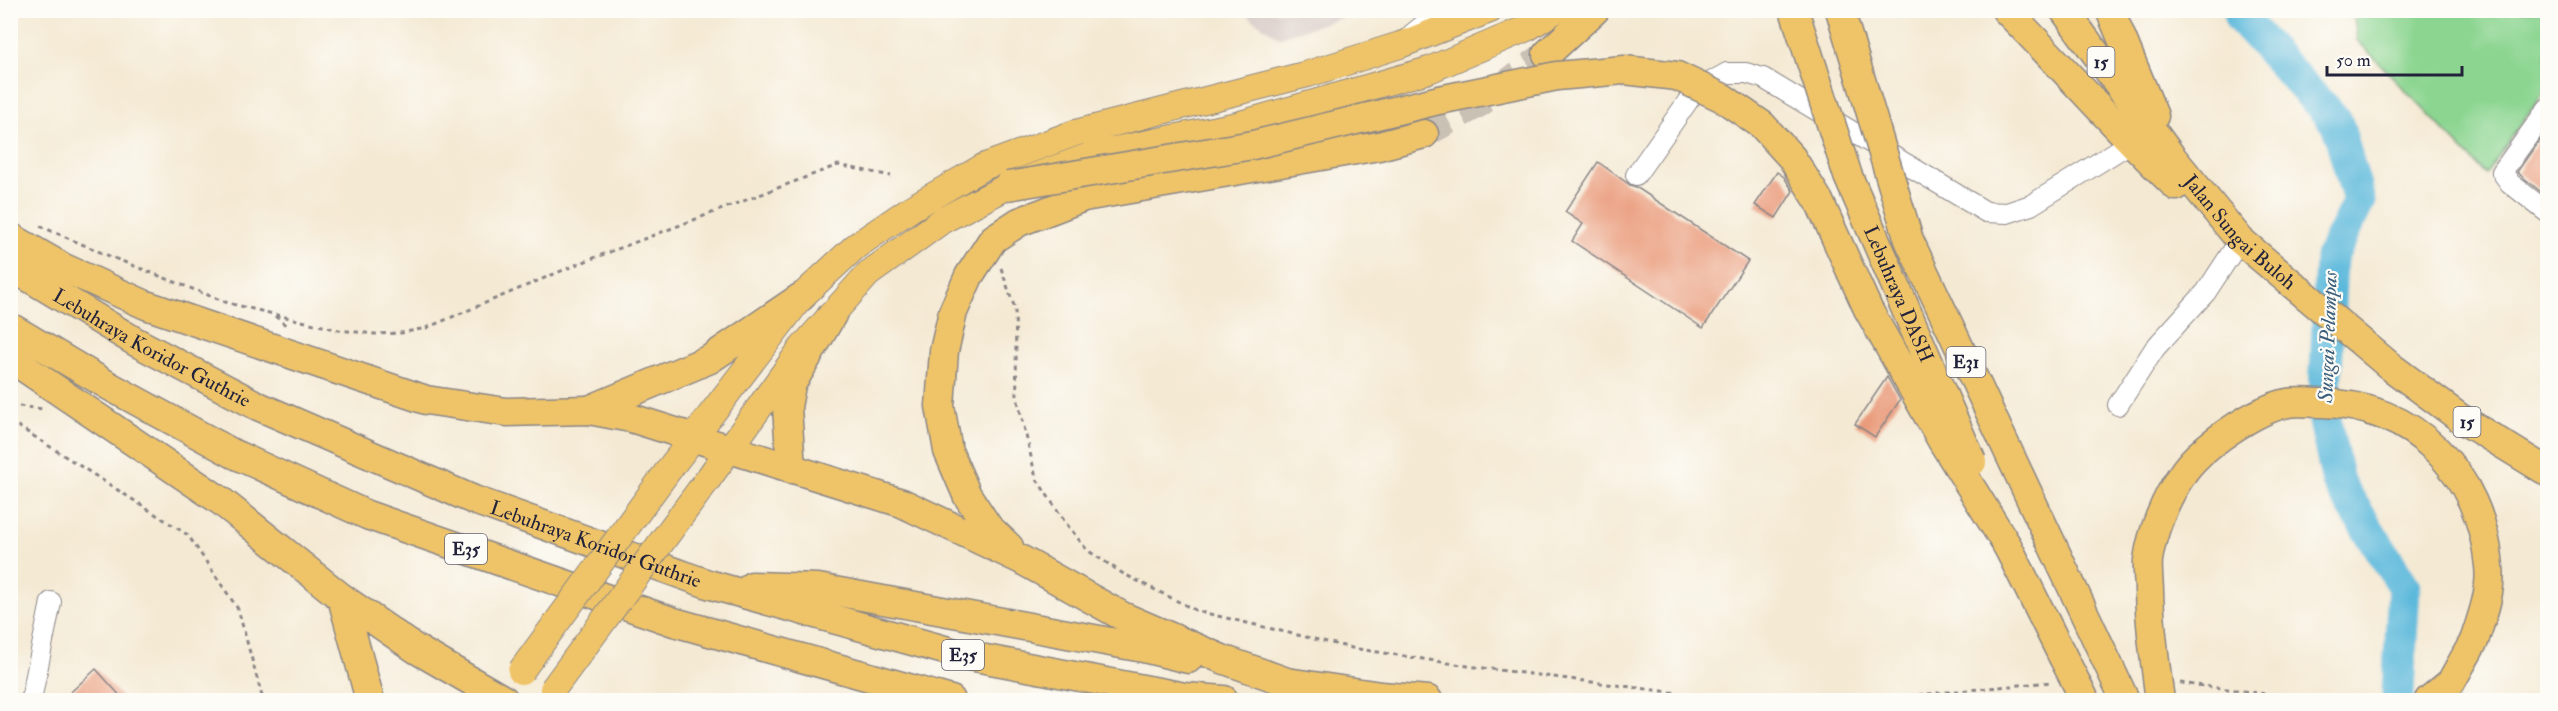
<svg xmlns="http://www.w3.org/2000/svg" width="2558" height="711" font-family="'IM FELL Double Pica',serif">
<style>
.industrial{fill:#d0c0bc}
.green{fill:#8cd591;stroke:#577c66;stroke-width:1.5}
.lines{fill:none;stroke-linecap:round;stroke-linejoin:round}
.river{stroke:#5db9db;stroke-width:33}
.building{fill:#ea9c7d}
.highway-tunnel{stroke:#cac1b5;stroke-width:28;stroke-dasharray:28 14;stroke-linecap:butt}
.minor-casing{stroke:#8b8687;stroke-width:22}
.major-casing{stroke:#8b8687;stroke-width:28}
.highway-casing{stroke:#8b8687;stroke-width:31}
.path{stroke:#8b8687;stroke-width:3;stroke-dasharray:4.5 4.5;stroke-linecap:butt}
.minor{stroke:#fff;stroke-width:20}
.major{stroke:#efc469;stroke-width:26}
.highway{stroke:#efc469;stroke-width:28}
.major-bridge-casing{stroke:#8b8687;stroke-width:28;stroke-linecap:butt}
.highway-bridge-casing{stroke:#8b8687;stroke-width:31;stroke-linecap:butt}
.major-bridge{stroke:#efc469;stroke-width:26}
.highway-bridge{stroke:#efc469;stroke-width:28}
.labels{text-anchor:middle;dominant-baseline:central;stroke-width:4.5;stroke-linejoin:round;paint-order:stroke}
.shield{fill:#fdfcf7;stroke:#646373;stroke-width:1.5}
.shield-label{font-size:18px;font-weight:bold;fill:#22223b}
.street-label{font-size:20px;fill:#22223b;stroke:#fdfcf7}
.water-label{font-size:21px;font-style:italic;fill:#3a5e7b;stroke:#fdfcf7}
</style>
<rect width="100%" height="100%" fill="#fdfcf7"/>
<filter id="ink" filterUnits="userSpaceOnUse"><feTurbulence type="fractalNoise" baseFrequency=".0167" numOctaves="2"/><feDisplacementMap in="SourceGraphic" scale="12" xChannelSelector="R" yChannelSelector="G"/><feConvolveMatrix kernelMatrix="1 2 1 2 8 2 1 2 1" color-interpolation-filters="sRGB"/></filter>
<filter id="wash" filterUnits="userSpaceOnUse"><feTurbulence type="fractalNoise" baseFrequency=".008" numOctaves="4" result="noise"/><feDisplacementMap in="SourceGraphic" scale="24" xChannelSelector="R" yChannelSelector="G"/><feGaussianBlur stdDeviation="1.35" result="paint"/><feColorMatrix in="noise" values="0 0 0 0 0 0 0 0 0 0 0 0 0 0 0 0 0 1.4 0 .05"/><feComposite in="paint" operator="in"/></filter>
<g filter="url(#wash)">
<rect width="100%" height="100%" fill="#f4e9d3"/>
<path class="industrial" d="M1240 11H1365L1279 37Z"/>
<path class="green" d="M2353 11H2547V88L2486 174 2357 40Z"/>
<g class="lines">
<path class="river" d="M2239 10 2240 17 2337 123 2359 201 2331 258 2324 416 2338 482 2404 587 2398 691"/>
</g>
<g id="blocks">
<path class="building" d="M2547 129V197L2517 172Z
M1598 162 1630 185 1636 187 1748 261 1703 328 1572 241 1583 224 1565 212Z
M1777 172 1784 177 1793 191 1776 218 1755 205Z
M1887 377 1900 400 1875 437 1855 424Z
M96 669 124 700H62Z"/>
</g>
</g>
<g filter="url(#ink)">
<use href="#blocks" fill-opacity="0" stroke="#8b8687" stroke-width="1.5"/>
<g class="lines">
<path class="highway-tunnel" d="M1424 134 1480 103 1547 54"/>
<defs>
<path id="minor" d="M1411 35 1442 10
M2548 108 2502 172 2510 183 2548 213
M1636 175 1695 91 1727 73H1746L1763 78 1986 212 2007 213 2031 205 2130 143
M2118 405 2155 348 2206 292 2240 240
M31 700 51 602"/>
<path id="major" d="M670 468 801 297 856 246 912 208 983 167 1075 133 1308 74 1400 45 1490 10
M708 479 802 348 868 274 943 220 1008 186 1095 154 1237 125 1429 70 1527 28 1556 10"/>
<g id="highway">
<path d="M2006 10C2064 68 2117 130 2176 186"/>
<path id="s1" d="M2064 10 2171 156 2240 240 2391 367 2460 418 2548 472"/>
<path d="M2110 10 2154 116"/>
<path d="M1547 54 1595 10"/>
<path d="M10 237 62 267 146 305 426 400 506 412 589 410 631 418 902 503 1020 559 1122 616 1222 659 1287 682 1381 696 1428 700"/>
<path id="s2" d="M10 266 136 342 258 406 474 500 708 584 959 654 1185 697 1224 700"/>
<path d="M10 327 111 387 234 454 367 515 674 622 951 700"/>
<path d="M10 358 221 501 342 598 416 649 504 700"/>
<path d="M589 410 710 359 801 297"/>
<path d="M791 469 787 407 791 385 832 315"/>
<path d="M1009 547 988 527 967 495 948 451 940 406 944 351 953 312 969 276 993 239 1019 222 1084 197 1379 146 1424 134"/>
<path d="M2008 547 2062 655"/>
<path d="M752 586 818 588 1143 648 1188 659"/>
<path d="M342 598 370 700"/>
<path d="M2429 700 2451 682 2474 641"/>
</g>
</defs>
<use href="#minor" class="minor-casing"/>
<use href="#major" class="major-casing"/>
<use href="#highway" class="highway-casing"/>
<path class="path" d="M40 226 114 258 228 303 339 330 374 334 401 333 426 328 578 264 838 165 891 176
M1001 268 1015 309 1017 397 1036 478 1065 522 1087 550 1122 573 1197 611 1352 648 1468 666 1693 695 1806 700
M275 316 288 327
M10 405 43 409
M10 421 188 535 238 609 263 700
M2180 683 2315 700
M1865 700 2051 682"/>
<use href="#minor" class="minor"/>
<use href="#major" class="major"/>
<use href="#highway" class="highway"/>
<defs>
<path id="major-bridge" d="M521 671 670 468
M553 689 708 479"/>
<g id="highway-bridge">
<path id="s3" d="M1794 10 1848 176 1972 462"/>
<path d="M1840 10 1909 240 2125 700"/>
<path d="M1008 186 1253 145 1439 100 1557 76 1624 70 1677 76 1723 98 1762 125 1792 158 1819 201 1868 309 1941 439 2008 547"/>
<path d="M2062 655 2085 700"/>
<path d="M2160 700C2155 664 2150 628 2149 592 2149 582 2147 570 2148 560 2152 532 2165 500 2181 476 2198 448 2256 409 2288 403 2298 401 2310 403 2320 403 2414 404 2481 473 2489 566 2492 591 2482 617 2474 641"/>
</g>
</defs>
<use href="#major-bridge" class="major-bridge-casing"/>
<use href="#highway-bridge" class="highway-bridge-casing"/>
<use href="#major-bridge" class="major-bridge"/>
<use href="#highway-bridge" class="highway-bridge"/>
</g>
</g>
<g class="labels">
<g class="shield">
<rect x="2087.5" y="47" width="27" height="30" rx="4.5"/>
<rect x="1946.5" y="347" width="39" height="30" rx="4.5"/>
<rect x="2453.5" y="407" width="27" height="30" rx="4.5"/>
<rect x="445" y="534" width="42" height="30" rx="4.5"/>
<rect x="942" y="640" width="42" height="30" rx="4.5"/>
</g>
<g class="shield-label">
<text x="2101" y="62">15</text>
<text x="1966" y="362">E31</text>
<text x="2467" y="422">15</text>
<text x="466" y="549">E35</text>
<text x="963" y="655">E35</text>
</g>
<g class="street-label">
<text stroke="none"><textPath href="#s1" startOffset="284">Jalan Sungai Buloh</textPath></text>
<text stroke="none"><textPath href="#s3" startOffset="303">Lebuhraya DASH</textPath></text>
<text stroke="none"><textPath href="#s2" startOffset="164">Lebuhraya Koridor Guthrie</textPath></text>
<text stroke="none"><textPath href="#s2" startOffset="650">Lebuhraya Koridor Guthrie</textPath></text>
</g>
<g class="water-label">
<text transform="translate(2328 337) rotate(-88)">Sungai Pelampas</text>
</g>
</g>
<rect width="2558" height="711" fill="none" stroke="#fdfcf7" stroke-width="36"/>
<path d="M2327 66v9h135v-9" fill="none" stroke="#22223b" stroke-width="3"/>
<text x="2336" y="66" font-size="18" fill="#22223b" stroke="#fdfcf7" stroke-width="4.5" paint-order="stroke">50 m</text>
</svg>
